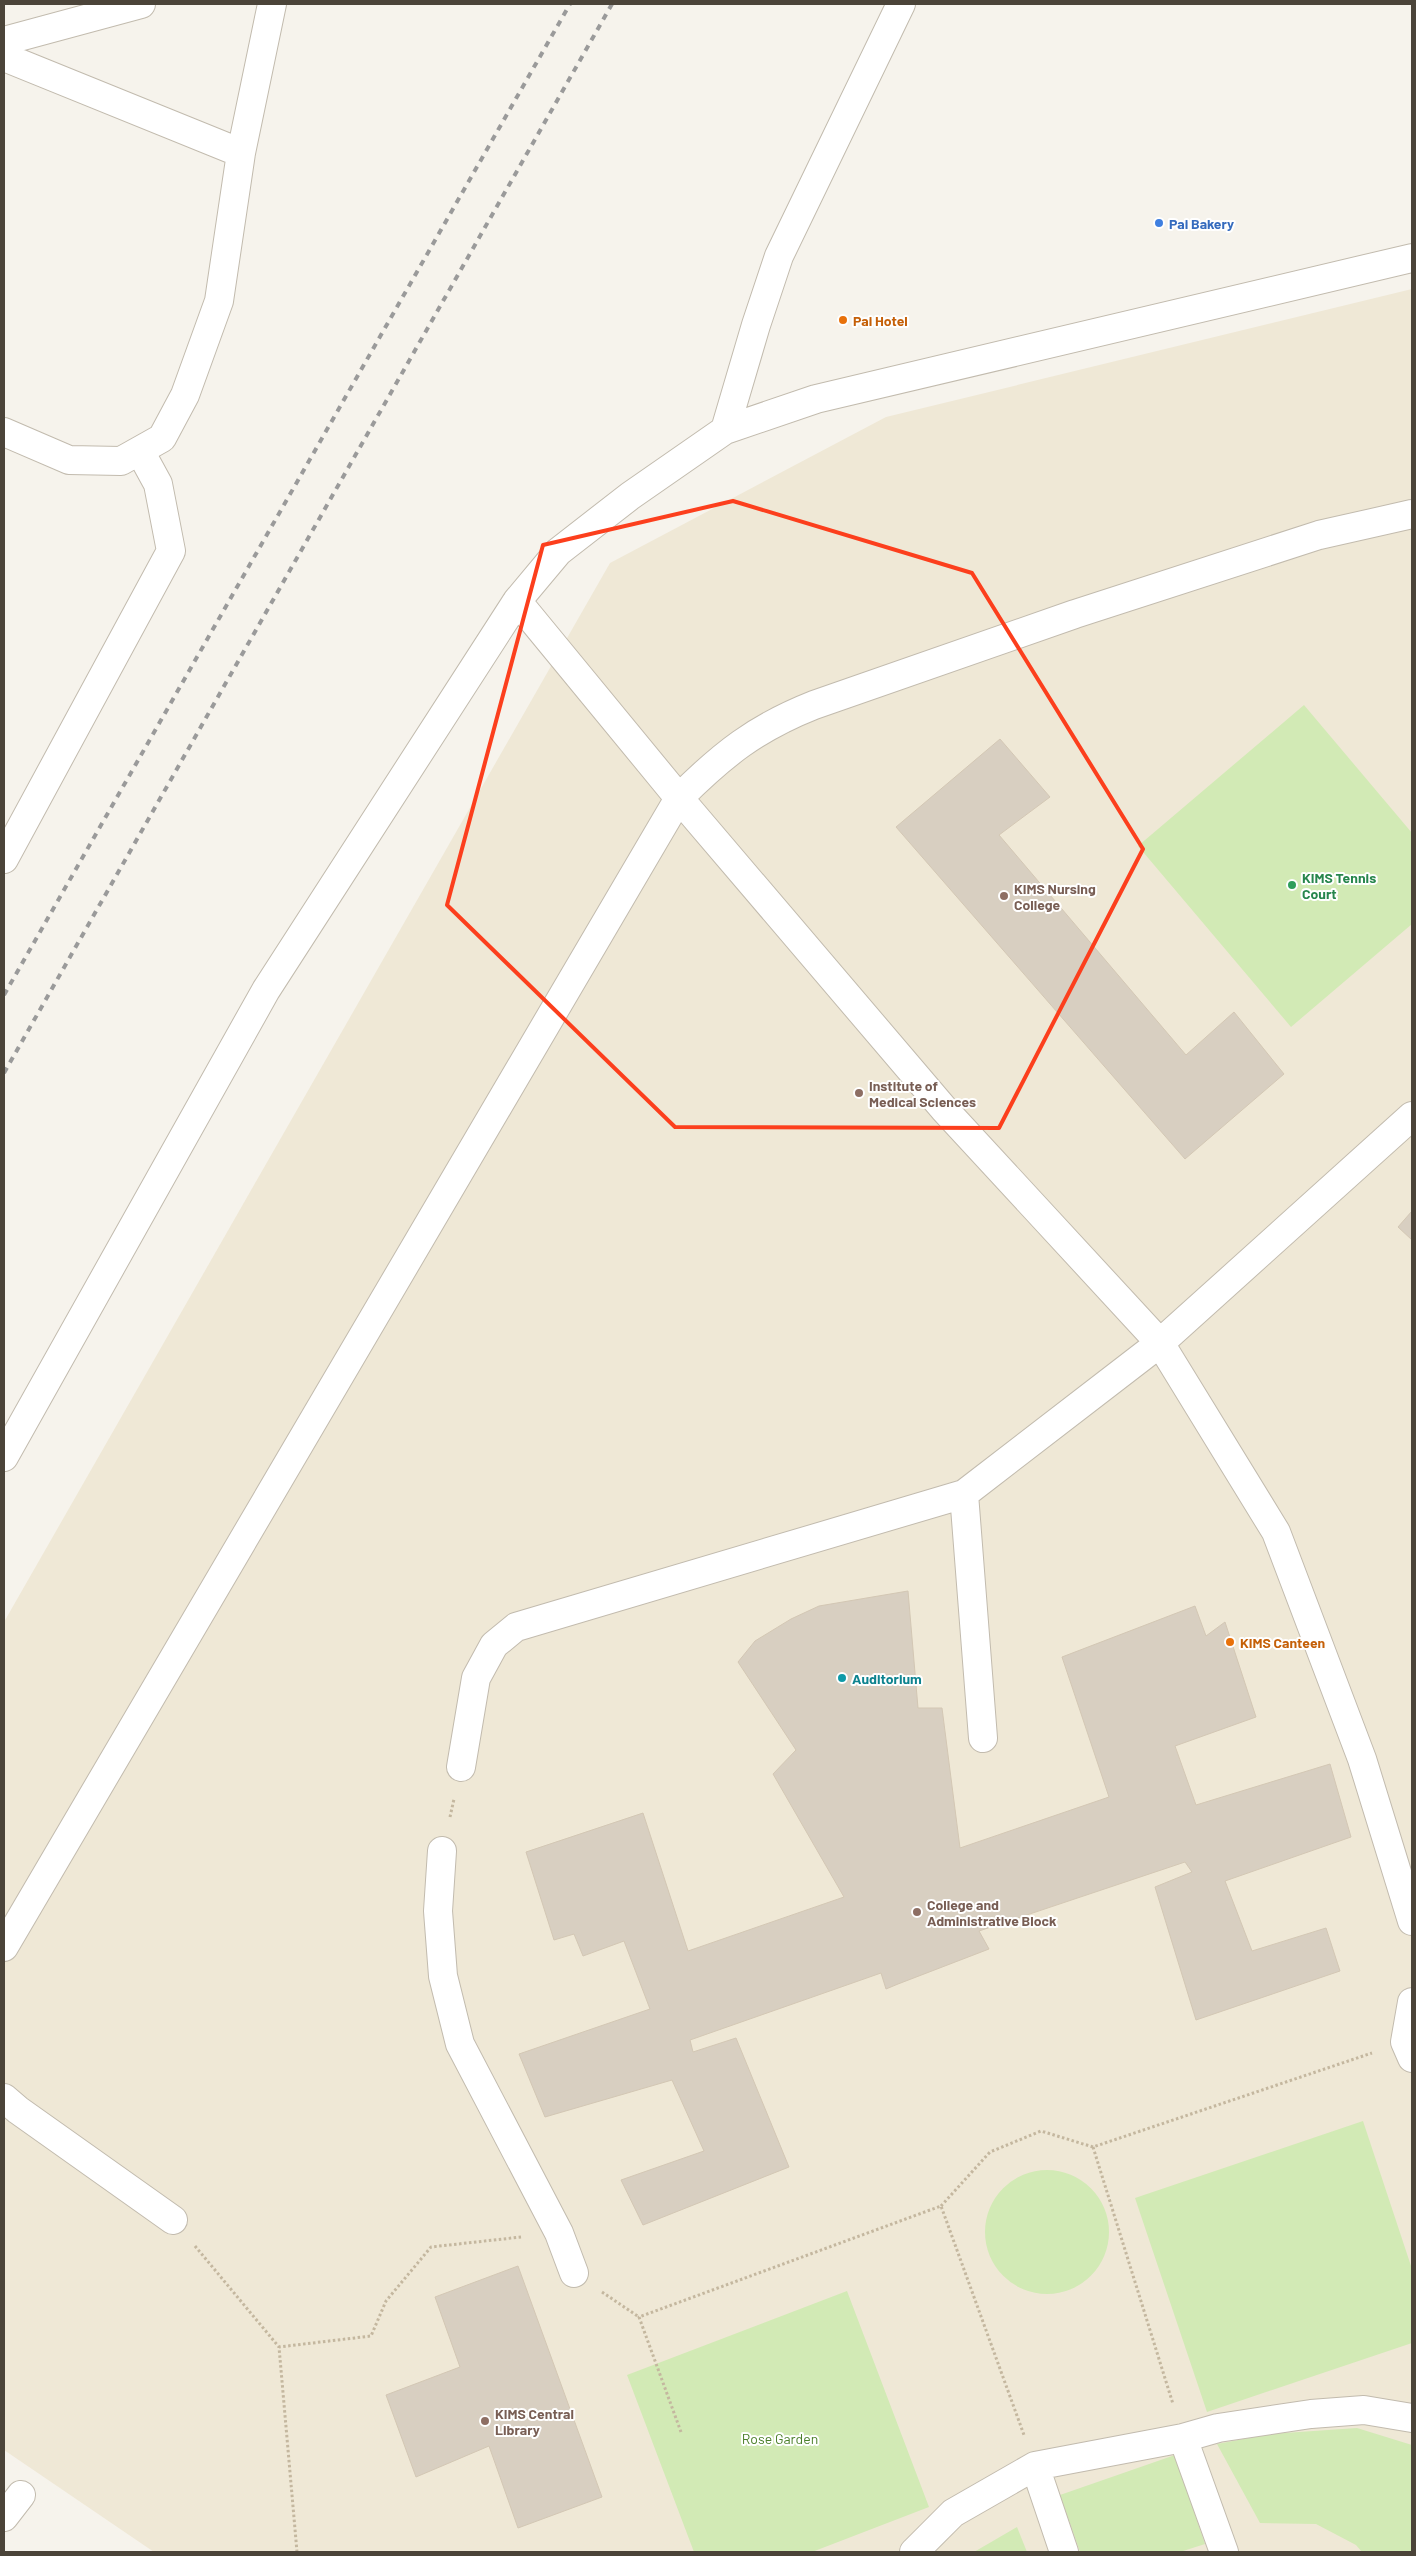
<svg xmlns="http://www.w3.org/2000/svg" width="1416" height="2556" font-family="Barlow,sans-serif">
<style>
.education{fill:#efe8d6}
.green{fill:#d2eab5}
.building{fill:#d8cfc1;stroke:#d3c7b4}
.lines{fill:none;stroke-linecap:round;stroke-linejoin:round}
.minor-casing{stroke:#c2bbae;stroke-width:30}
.path{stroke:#c4b79f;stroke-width:3;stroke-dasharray:2.5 2.5;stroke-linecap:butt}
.minor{stroke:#fff;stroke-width:28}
.rail{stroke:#9a9a9a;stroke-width:4;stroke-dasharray:6 6;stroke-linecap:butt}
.marked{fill:none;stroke:#fc3f1d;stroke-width:4;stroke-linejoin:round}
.shop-dot{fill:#3f7fe0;stroke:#fff;stroke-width:2}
.food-dot{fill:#e8710a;stroke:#fff;stroke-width:2}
.leisure-dot{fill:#2e9e5b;stroke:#fff;stroke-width:2}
.education-dot{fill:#8d6e63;stroke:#fff;stroke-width:2}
.culture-dot{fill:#0f9aa8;stroke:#fff;stroke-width:2}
.labels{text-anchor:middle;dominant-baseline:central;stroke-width:4;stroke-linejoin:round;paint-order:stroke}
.shop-label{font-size:14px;font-weight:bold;fill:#366cbe;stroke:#fff;text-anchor:start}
.food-label{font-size:14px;font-weight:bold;fill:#c56008;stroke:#fff;text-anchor:start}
.leisure-label{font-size:14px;font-weight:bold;fill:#27864d;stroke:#fff;text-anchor:start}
.education-label{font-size:14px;font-weight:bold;fill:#785e54;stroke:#fff;text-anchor:start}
.culture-label{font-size:14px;font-weight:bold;fill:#0d838f;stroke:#fff;text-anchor:start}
.park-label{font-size:14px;fill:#4a7f2a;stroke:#fff}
</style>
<rect width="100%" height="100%" fill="#f6f3ec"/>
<path class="education" d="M1412 289V2552H154L4 2450V1622L610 563 886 417Z"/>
<path class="green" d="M1304 705 1412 833V924L1291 1027 1138 846Z
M1363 2121 1412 2269V2343L1207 2412 1135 2198Z
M985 2232a62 62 0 1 1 124 0a62 62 0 1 1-124 0Z
M847 2291 929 2507 812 2552H694L627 2375Z
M1357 2428 1412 2445V2552H1362L1356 2545 1316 2524 1260 2523 1217 2444 1270 2434Z
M1175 2455 1205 2544 1180 2552H1080L1060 2495Z
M1017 2527 1027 2552H974Z"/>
<path class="building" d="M1000 739 1050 797 999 835 1186 1055 1234 1012 1284 1074 1185 1159 896 827Z
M1412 1211V1240L1398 1227Z
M908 1591 918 1708H942L960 1848 1109 1797 1062 1657 1195 1606 1206 1636 1225 1622 1256 1717 1175 1746 1196 1805 1330 1764 1351 1837 1225 1881 1252 1951 1326 1928 1340 1971 1196 2020 1155 1887 1192 1872 1185 1862 979 1931 989 1949 898 1984 886 1989 881 1973 690 2040 693 2052 736 2038 789 2167 643 2225 621 2180 704 2151 672 2080 545 2117 519 2054 650 2009 624 1941 583 1956 574 1934 554 1940 526 1852 643 1813 688 1951 844 1897 773 1774 796 1750 738 1662 755 1641 791 1619 819 1606Z
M518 2266 602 2497 518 2528 489 2446 416 2477 386 2395 460 2367 435 2297Z"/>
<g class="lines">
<defs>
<path id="minor" d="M4 41 141 4
M4 57 241 153
M725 430 756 325 779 256 901 4
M4 432 69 460 121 461 162 438 185 395 219 301 241 153 272 4
M517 601 679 798 944 1109 1160 1343 1276 1532 1362 1759 1412 1921
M4 859 171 551 158 484 140 451
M4 1457 266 990 517 601 558 552 630 496 725 430 816 399 1412 258
M964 1494 983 1738
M461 1767 476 1678 494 1645 516 1627 964 1494 1160 1343 1412 1116
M442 1851 438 1911 443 1976 460 2044 559 2233 574 2273
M4 1947 679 798C723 754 756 728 814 705L1075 614 1319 535 1412 514
M1412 2002 1405 2042 1412 2058
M4 2098 18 2110 173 2220
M1183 2438 1224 2552
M1035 2466 1064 2552
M4 2517 21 2495
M914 2552 953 2513 1035 2466 1183 2438 1218 2428 1311 2414 1364 2410 1412 2418"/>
</defs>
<use href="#minor" class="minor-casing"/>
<path class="path" d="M450 1817 454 1799
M1093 2147 1173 2404
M941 2206 990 2152 1041 2131 1093 2147 1372 2053
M195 2246 279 2347
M602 2292 639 2317
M681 2432 639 2317 941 2206 1024 2435
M297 2552 279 2347 371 2336 386 2301 431 2247 521 2237"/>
<use href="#minor" class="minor"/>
<path class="rail" d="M4 995 570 4
M4 1073 612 4"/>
</g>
<path class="marked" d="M733 501 972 573 1143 849 999 1128 675 1127 447 905 543 545Z"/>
<circle class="shop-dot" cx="1159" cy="223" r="5"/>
<g class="food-dot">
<circle cx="843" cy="320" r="5"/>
<circle cx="1230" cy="1642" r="5"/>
</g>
<circle class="leisure-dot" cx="1292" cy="885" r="5"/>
<g class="education-dot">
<circle cx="1004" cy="896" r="5"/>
<circle cx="859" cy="1093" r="5"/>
<circle cx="917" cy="1912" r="5"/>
<circle cx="485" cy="2421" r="5"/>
</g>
<circle class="culture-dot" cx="842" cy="1678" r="5"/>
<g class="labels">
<g class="shop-label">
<text x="1169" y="223">Pai Bakery</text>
</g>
<g class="food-label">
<text x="853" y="320">Pai Hotel</text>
<text x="1240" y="1642">KIMS Canteen</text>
</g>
<g class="leisure-label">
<text x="1302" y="877">KIMS Tennis<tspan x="1302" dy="16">Court</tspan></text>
</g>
<g class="education-label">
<text x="1014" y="888">KIMS Nursing<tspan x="1014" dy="16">College</tspan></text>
<text x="869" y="1085">Institute of<tspan x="869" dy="16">Medical Sciences</tspan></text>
<text x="927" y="1904">College and<tspan x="927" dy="16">Administrative Block</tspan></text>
<text x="495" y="2413">KIMS Central<tspan x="495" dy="16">Library</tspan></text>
</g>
<g class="culture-label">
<text x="852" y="1678">Auditorium</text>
</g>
<g class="park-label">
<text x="780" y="2438">Rose Garden</text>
</g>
</g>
<rect width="1416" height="2556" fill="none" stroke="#4b4439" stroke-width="10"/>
</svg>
